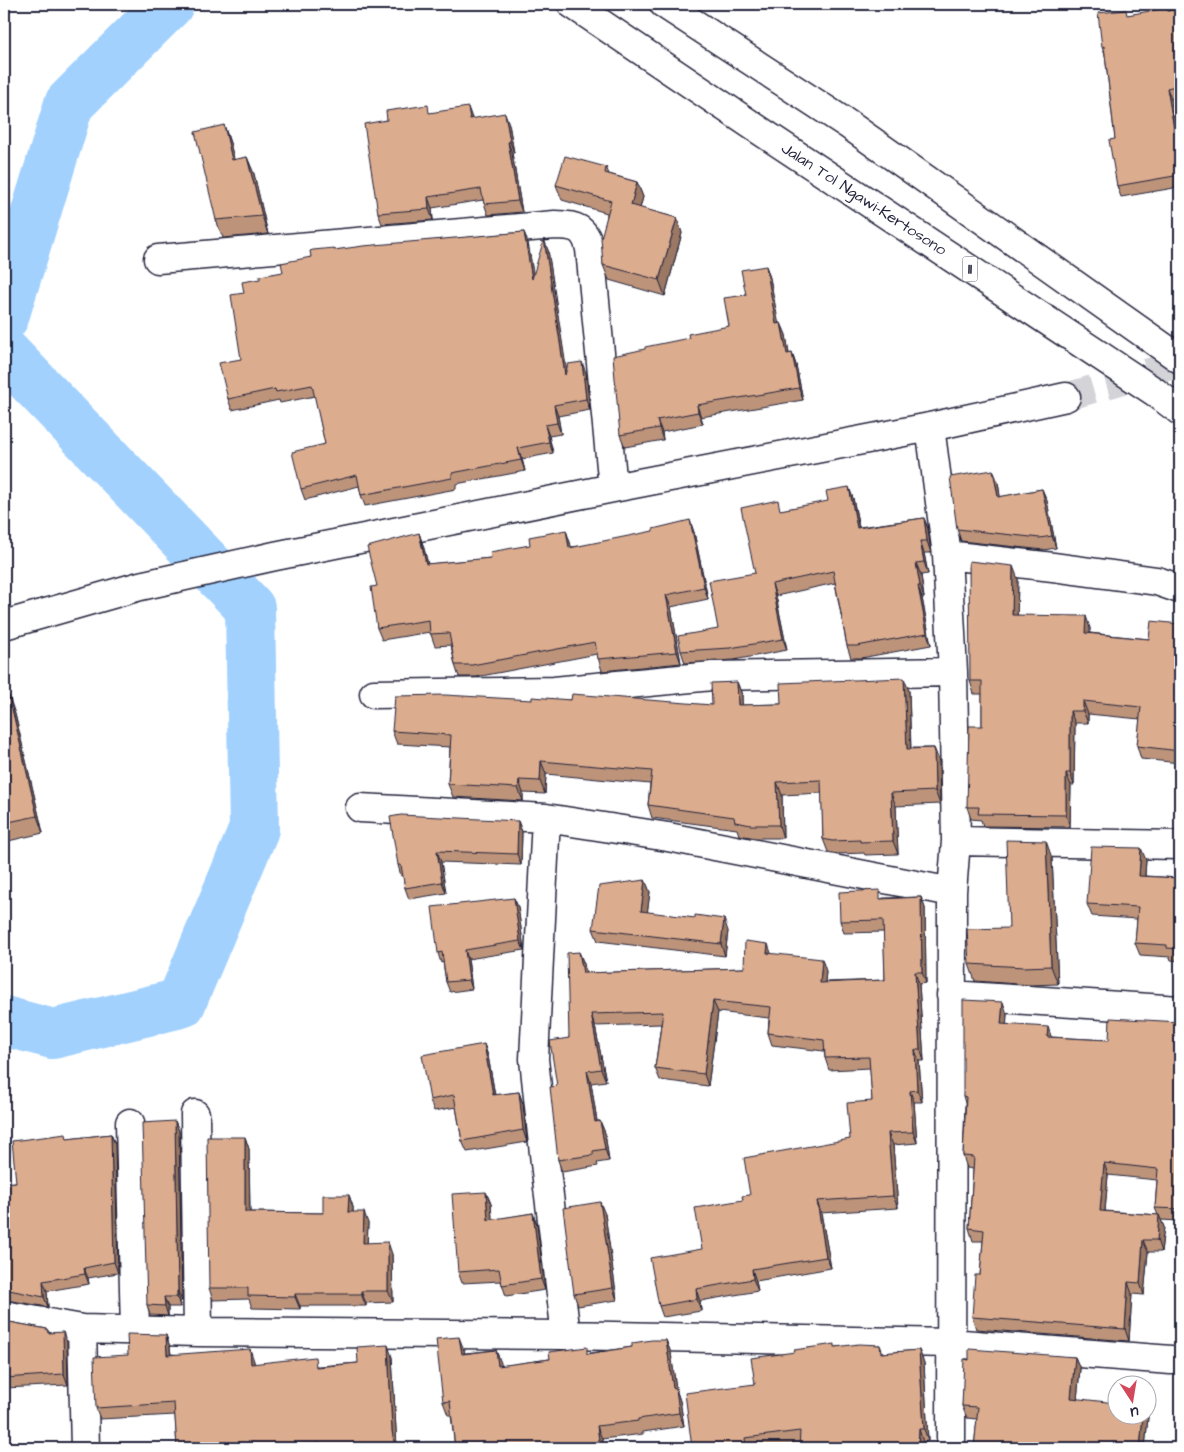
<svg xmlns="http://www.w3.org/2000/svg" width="1184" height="1452" font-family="'Architects Daughter',sans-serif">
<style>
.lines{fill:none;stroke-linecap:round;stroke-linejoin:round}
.river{stroke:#a2d1fe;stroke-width:50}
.minor-tunnel{stroke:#d3d3d8;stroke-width:28;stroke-dasharray:28 14;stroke-linecap:butt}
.minor-casing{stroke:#22223b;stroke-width:31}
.highway-casing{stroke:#22223b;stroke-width:31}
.minor{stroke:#fff;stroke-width:28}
.highway{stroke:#fff;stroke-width:28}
.wall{fill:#bd947a;stroke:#22223b;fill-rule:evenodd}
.shaded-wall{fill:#9a7863;stroke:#22223b}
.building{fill:#dcac8e;stroke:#22223b}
.labels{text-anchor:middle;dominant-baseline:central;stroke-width:5;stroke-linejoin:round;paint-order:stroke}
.shield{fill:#fff;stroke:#646476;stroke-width:1}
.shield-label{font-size:15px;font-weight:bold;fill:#22223b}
.street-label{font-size:16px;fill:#22223b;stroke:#fff}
</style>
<rect width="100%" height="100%" fill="#fff"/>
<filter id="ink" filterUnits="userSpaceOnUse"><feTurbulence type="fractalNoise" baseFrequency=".02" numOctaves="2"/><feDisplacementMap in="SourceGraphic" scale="10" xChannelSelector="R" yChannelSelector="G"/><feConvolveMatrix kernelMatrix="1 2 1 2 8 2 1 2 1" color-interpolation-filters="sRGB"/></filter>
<g filter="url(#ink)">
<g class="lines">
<path class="river" d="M4 317 69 104 169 4
M4 352 250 608 254 829 181 1003 53 1034 4 1021"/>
<path class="minor-tunnel" d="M1066 397 1180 363"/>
<defs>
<path id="minor" d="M158 259 555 225C576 225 585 228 590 249L613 488
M930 427 947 555 953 672 956 841 952 892 951 1448
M947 555 1053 567 1157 581 1180 589
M4 625 140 586 275 556 613 488 930 427 1066 397
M374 694 554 691 712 676 953 672
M360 808 546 818 668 837 952 892
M546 818 534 1059 545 1163 566 1335
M956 841 1180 845
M951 995 1180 1010
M195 1114 198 1332
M130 1123 135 1331
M4 1315 82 1329 198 1332 566 1335 950 1343 1171 1360
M82 1329 85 1448"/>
<path id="highway" d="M572 4 759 130 1155 392 1180 411
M664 4 849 125 1180 359"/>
</defs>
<use href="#minor" class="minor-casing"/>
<use href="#highway" class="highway-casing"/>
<use href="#minor" class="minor"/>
<use href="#highway" class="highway"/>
</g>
<path class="wall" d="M1180 8V97L1171 99 1180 152V187L1121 197 1117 186 1115 139 1105 55 1102 47 1128 15 1168 11Z
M431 113 509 124 514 153H512L522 212 488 215 483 200 432 208 433 220 382 224 378 213Z
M224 125 230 143 234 160 247 157 254 174 268 234 223 238 216 220Z
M606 167 609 174 637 182 643 197 640 208 677 218 682 233 665 296 609 280 603 265 607 213 562 200 556 185Z
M524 232 528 243 533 275 548 250 566 370 586 373 590 410 558 416 561 434 549 436 553 453 522 459 525 471 456 484V489L365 506 361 495 359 486 305 500 301 489 325 444 315 396 280 403 279 400 232 410 228 399 241 359 244 293 260 279 283 272 311 257 335 250Z
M766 266 770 278 778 323H781L786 335 789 354 792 353 796 365 803 400 701 417 703 424 662 432 663 440 625 447 620 435 689 338 729 326 746 295Z
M998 482 1000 497 1042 489 1047 501 1056 548 1044 550 961 541 957 529Z
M853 498 859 527 924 518 928 529 931 553H924L928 574 921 575 924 598H922L931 645 861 658H851L847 646 835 583 776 596 787 650 734 660 685 663 681 651 718 629 755 573 782 510Z
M694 532 708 599 671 607 681 663 602 671 597 654 476 677H459L455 665 451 645 435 646 430 632 382 640 377 628V586L419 533 423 545 428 564 491 558 570 542 571 547Z
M1018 579 1017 615 1090 628V633L1149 639 1180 624V763L1141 759 1137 746 1140 719 1088 714V723H1075L1074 785H1071L1070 827 983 826 981 820 971 819 967 807 982 726V694H974L970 681Z
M737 682 742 695V705L781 704 909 691 911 748H934L939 761 940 804 896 806 898 854 865 855 864 853 837 854 828 852 823 839 822 793 782 795 783 838H756L739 835 737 829 652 818 648 805 650 784 546 774 545 794 523 793V801L453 797 448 784 450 747 397 744 392 731 532 700H571L712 705Z
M4 697 15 714 43 833 4 842Z
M518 821 522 832 521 865 441 862 446 893 409 899 405 888 403 876H401L398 865Z
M1052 858 1058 984 1031 985 975 981 969 964 1009 928Z
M1146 860 1145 876 1180 878V961L1171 960 1170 957 1140 955 1135 943 1137 919 1092 916 1087 904Z
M645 880 650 892 647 912 728 931 725 956 598 941 593 929Z
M921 897 925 908 926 983 919 984 924 1061H919L922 1102H914L917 1143 893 1145 898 1208 821 1213 831 1268 756 1281 758 1291 700 1301 701 1311 663 1317 659 1306 702 1249 743 1200 850 1139 872 1101 870 1068 829 1070 825 1058 824 1051 772 1045 768 1033 769 1018 718 1012 708 1086 660 1080 655 1068 661 1024 595 1026 606 1081 591 1083 597 1121H600L605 1133 609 1161 597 1163 598 1166 562 1172 558 1160 557 1086 569 1038 579 952 584 964 585 973 744 968 772 954 826 971 825 982 885 980 884 932 844 933 840 921 883 898Z
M514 898 518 907 524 950 468 959 472 989 450 992 446 982 443 962 441 963 438 953Z
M1007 1014 1006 1025 1051 1037 1109 1040 1180 1022V1221L1161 1220 1164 1227 1161 1252H1148L1144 1295 1132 1294 1129 1341 976 1329 972 1317 980 1275 983 1241H973L969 1228 973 1169 967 1168 963 1156 965 1103 963 1096ZM1108 1175 1157 1180 1155 1208 1158 1215 1105 1211Z
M484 1044 488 1056 495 1095 519 1092 523 1104 527 1142 467 1152 462 1141 456 1107 434 1111 430 1100Z
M175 1121 179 1131 182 1301H180V1307H168V1316L150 1315 147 1305Z
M111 1134 115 1144 118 1273 88 1278 89 1284 47 1291 48 1307 6 1300H4V1183L16 1182 68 1139Z
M245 1137 249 1149 250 1212 323 1213 349 1195 353 1207V1212L368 1223 367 1243 392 1254 393 1302 366 1303V1306H300V1309L252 1308 249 1299 213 1300 209 1288Z
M486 1192 491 1204 492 1220 533 1213 537 1225 545 1290 506 1296 501 1281 462 1283 458 1272Z
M605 1214 617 1300 578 1306 574 1294Z
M4 1321 47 1329 49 1332 67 1342 68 1385 4 1388Z
M166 1335 170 1347 171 1354 254 1361V1364L318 1366 358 1363 392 1357 397 1448H177L175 1415 100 1419 96 1408 128 1355Z
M666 1340 671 1353 676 1389 680 1401 684 1426 643 1432V1434L602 1439 603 1448H455L451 1415H448L443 1402 464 1350 465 1353 496 1350 501 1366 632 1347Z
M880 1345 883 1353 919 1350 924 1363 928 1441 923 1442V1448H799V1444L769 1448H692L755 1384 835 1347Z
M1075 1357 1080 1369 1077 1399 1148 1417 1145 1448H974L977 1419 967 1418 962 1406 969 1360Z"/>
<path class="shaded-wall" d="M1167 88 1171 99 1180 152V164Z
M468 107 472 118 474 129 470 119Z
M505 113 509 124 514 153 510 142Z
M224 125 230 143 239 178 232 160Z
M508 142 512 153 522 212 518 201Z
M247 157 254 174 268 234 262 216Z
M637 182 643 197 637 220 631 205Z
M428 197 432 208 433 220 429 209Z
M677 218 682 233 665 296 659 280Z
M524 232 528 243 536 290 532 279Z
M544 239 548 250 569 386 565 375Z
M766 266 770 278 781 336 776 324Z
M781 323 786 335 791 366 787 354Z
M792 353 796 365 803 400 799 388Z
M582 362 586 373 590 410 586 399Z
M554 405 558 416 561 434 557 423Z
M697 405 701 417 703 424 698 412Z
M657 420 662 432 663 440 659 428Z
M545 425 549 436 553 453 549 442Z
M518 448 522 459 525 471 521 460Z
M993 470 998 482 1002 509 998 497Z
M849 487 853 498 861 539 857 528Z
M1042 489 1047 501 1056 548 1052 536Z
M924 518 928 529 931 553 927 541Z
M690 520 694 532 708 599 704 587Z
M566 530 570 542 574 559 569 548Z
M419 533 423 545 431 576 426 564Z
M920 541 924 553 928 574 924 562Z
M916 563 921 575 924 598 920 586Z
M1013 566 1018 579 1017 628 1012 615Z
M772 584 776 596 787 650 783 639Z
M918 586 922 598 931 645 927 633Z
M666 595 671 607 681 663 677 652Z
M1086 616 1090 628V645L1085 633Z
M904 678 909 691 911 762 907 749Z
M737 682 742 695 743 718 738 705Z
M9 696 15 714 43 833 37 816Z
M1083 701 1088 714V723L1083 711Z
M1070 711 1075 723 1074 785 1070 773Z
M934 748 939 761 940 804 935 791Z
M541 761 546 774 545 794 540 781Z
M1066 773 1071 785 1070 827 1066 815Z
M519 780 523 793V801L518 788Z
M777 782 782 795 783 838 779 825Z
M891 793 896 806 898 854 893 841Z
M518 821 522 832 521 865 517 854Z
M1046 841 1052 858 1058 984 1051 966Z
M1141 848 1146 860 1144 887 1139 876Z
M437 851 441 862 446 893 442 882Z
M645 880 650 892 646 923 641 911Z
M921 897 925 908 926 983 922 972Z
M514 898 518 907 524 950 520 941Z
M724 919 728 931 725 956 721 944Z
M768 944 772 956 767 953Z
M465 950 468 959 472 989 469 980Z
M579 952 584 964 588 984 583 973Z
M822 959 826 971 824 994 820 983Z
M915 972 919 984 924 1061 920 1049Z
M713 1001 718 1012 708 1086 704 1074Z
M1003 1002 1007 1014 1006 1036 1001 1024Z
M591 1014 595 1026 606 1081 601 1069Z
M1048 1027 1052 1039 1047 1037Z
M484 1044 488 1056 497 1107 493 1095Z
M915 1050 919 1061 922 1102 917 1090Z
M587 1071 591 1083 599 1134 595 1122Z
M910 1091 914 1102 917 1143 913 1132Z
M519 1092 523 1104 527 1142 523 1130Z
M175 1121 179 1131 182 1301 178 1291Z
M600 1121 605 1133 609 1161 605 1149Z
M888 1133 893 1145 898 1208 893 1196Z
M111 1134 115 1144 118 1273 114 1262Z
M245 1137 249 1149 250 1224 245 1212Z
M1104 1163 1108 1175 1104 1223 1100 1211Z
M486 1192 491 1204 493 1232 488 1220Z
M349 1195 353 1207V1223L348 1212Z
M817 1201 821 1213 831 1268 826 1257Z
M600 1202 605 1214 617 1300 613 1288Z
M364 1212 368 1223 367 1254 363 1243Z
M533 1213 537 1225 545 1290 541 1279Z
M1159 1215 1164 1227 1161 1252 1157 1240Z
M1143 1240 1148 1252 1144 1295 1140 1283Z
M388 1242 392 1254 393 1302 388 1291Z
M84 1268 88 1278 89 1284 85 1274Z
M752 1269 756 1281 758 1291 753 1279Z
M43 1281 47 1291 48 1307 44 1297Z
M1128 1282 1132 1294 1129 1341 1125 1329Z
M696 1289 700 1301 701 1311 697 1299Z
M177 1291 180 1301V1307L177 1297Z
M361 1291 366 1303V1306L361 1294Z
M295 1294 300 1306V1309L295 1297Z
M164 1297 168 1307V1316L165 1306Z
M63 1332 67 1342 68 1385 64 1374Z
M166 1335 170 1347 171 1366 167 1355Z
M459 1337 464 1350 466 1366 462 1354Z
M666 1340 671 1353 676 1389 680 1401 684 1426 679 1413 673 1388Z
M388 1345 392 1357 397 1448H395L392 1431Z
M250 1349 254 1361 255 1376 251 1364Z
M496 1350 501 1363 503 1379 498 1366Z
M919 1350 924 1363 928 1441 924 1429Z
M1075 1357 1080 1369 1076 1410 1071 1398Z
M1146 1412 1148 1417 1145 1448H1140L1143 1414H1146Z
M597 1426 602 1439 603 1448H600Z
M919 1429 923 1442V1448H918Z"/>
<path class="building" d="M1167 8 1168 11 1180 8V73H1179L1180 85 1167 88 1180 164V175L1117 186 1109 140 1115 139 1104 46 1102 47 1098 13 1126 10 1127 15Z
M428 105 429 113 468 107 470 119 505 113 510 142H508L518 201 484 204 481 189 428 197 429 209 378 213 364 124 387 120 386 111Z
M224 125 232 160 247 157 262 216 216 220 195 132Z
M565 156 606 167 605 173 637 182 631 205 677 218 659 280 603 265 601 238 611 201 556 185Z
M524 232 532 279 544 239 565 375 568 364 582 362 586 399 554 405 557 423 545 425 549 442 518 448 521 460 452 473V478L361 495 357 475 301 489 292 452 325 444 312 385 276 392 275 389 228 399 219 363 241 359 231 295 244 293 242 282 260 279V276L283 272 281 263 311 257 310 251 313 250 334 248V250L363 246Z
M766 266 776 324 781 323 787 354 792 353 799 388 697 405 698 412 657 420 659 428 620 435 613 356 645 349V347L689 338 688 334 729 326 724 298 746 295 741 270Z
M993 470 998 497 1042 489 1052 536 1040 538 957 529 950 477Z
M849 487 857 528 924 518 927 541H920L924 562 916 563 920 586H918L927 633 857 646H847L833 571 772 584 783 639 730 648 681 651 678 636 718 629 709 581 755 573 741 508 778 500 780 510 828 501 826 491Z
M690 520 704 587 666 595 677 652 598 659 595 642 472 665H455L449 633 430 634 429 620 377 628 371 587 377 586 367 547 419 533 426 564 491 558 490 552 530 545 529 537 566 530 569 548 653 531V529Z
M969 561 1013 566 1012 615 1086 616 1085 633 1149 639 1151 621 1180 624V751L1137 746 1141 707 1083 701V711H1070V773H1066V815L978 814 979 807H967L969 726H982V681H970Z
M904 678 907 749 934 748 935 791 891 793 893 841 860 842V840L832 841 823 839 821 780 777 782 779 825H751L735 822 734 817 648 805 652 771 541 761 540 781 519 780 518 788 448 784 451 735 392 731 395 696 445 695 532 700V697L571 700 572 694 712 705 711 683 737 682 738 705 781 704 780 683Z
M9 696 37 816 4 823V697Z
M401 815 518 821 517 854 437 851 442 882 405 888 401 865H398L390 817Z
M1006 840 1046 841 1051 966 1024 967 969 964 967 929 1009 928Z
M1091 847 1141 848 1139 876 1180 878V949L1167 948V945L1135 943 1138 907 1087 904Z
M645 880 641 911 695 918V915L724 919 721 944 593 929 599 886Z
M880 890V899L921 897 922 972H915L920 1049 915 1050 917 1090 910 1091 913 1132 888 1133 893 1196 817 1201 826 1257 752 1269 753 1279 696 1289 697 1299 659 1306 650 1258 702 1249 695 1208 743 1200 742 1196 750 1195 744 1158 850 1139 847 1103 872 1101 869 1057 825 1058 824 1040 768 1033 771 1007 713 1001 704 1074 655 1068 663 1012 591 1014 601 1069 587 1071 595 1122 600 1121 605 1149 593 1151V1155L558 1160 550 1087 557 1086 550 1041 569 1038 567 953 579 952 583 973 744 968 745 941 768 944 767 953 822 959 820 983 885 980 883 920 840 921 839 892Z
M514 898 520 941 465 950 469 980 446 982 442 952 438 953 432 907Z
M963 1000 1003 1002 1001 1024 1048 1027 1047 1037 1109 1040 1110 1018 1180 1022V1209L1155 1208 1158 1169 1104 1163 1100 1211 1159 1215 1157 1240H1143L1140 1283 1128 1282 1125 1329 972 1317 975 1275H980L984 1230 969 1228 974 1157 963 1156 966 1097 963 1096Z
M484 1044 493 1095 519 1092 523 1130 462 1141 454 1095 430 1100 422 1055Z
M175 1121 178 1291H177V1297H164L165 1306 147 1305 142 1123Z
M66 1134 67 1139 111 1134 114 1262 84 1268 85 1274 43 1281 44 1297 4 1289V1183L16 1182 12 1141Z
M207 1137H245V1212L323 1213V1195H349L348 1212H364L363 1243 388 1242V1291H361V1294H295V1297L248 1296V1288H209Z
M486 1192 488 1220 533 1213 541 1279 502 1285 499 1269 458 1272 452 1194Z
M600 1202 613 1288 574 1294 563 1208Z
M4 1321 47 1329 48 1333 63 1332 64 1374 4 1378Z
M127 1334 166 1335 167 1355 250 1349 251 1364 315 1357 316 1367 358 1363 357 1347 388 1345 392 1431 395 1448H321L320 1443 255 1448H177L174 1403 96 1408 94 1357 128 1355Z
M459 1337 462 1354 496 1350 498 1366 550 1359 549 1352 587 1347V1354L632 1347V1343L652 1340H666L673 1388H676L679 1413 638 1419V1421L597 1426 600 1448H455L450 1401 443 1402 436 1339Z
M835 1344V1347L859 1344 880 1345 881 1353 919 1350 924 1429H919L918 1448H799L800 1431 745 1438 746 1448H692L685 1393 755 1384 751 1358 795 1352 794 1350Z
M969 1349 1075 1357 1071 1398 1116 1403V1414H1143L1140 1448 1116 1446 1115 1448H974L978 1407 962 1406 964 1359 969 1360Z"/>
</g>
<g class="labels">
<rect class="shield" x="962.5" y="256.5" width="15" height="25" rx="4"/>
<g class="shield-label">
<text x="970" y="269">11</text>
</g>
<g class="street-label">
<text transform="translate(864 199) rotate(33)">Jalan Tol Ngawi–Kertosono</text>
</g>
</g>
<rect width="1184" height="1452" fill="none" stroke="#fff" stroke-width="20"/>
<rect x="10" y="10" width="1164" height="1432" fill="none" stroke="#22223b" stroke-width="2" filter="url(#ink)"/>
<g transform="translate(1132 1400) rotate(168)"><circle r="24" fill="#ffffff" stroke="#a7a7b1"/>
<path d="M0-4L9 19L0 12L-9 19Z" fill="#d1495b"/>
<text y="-8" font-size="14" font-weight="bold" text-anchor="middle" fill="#22223b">U</text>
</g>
</svg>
